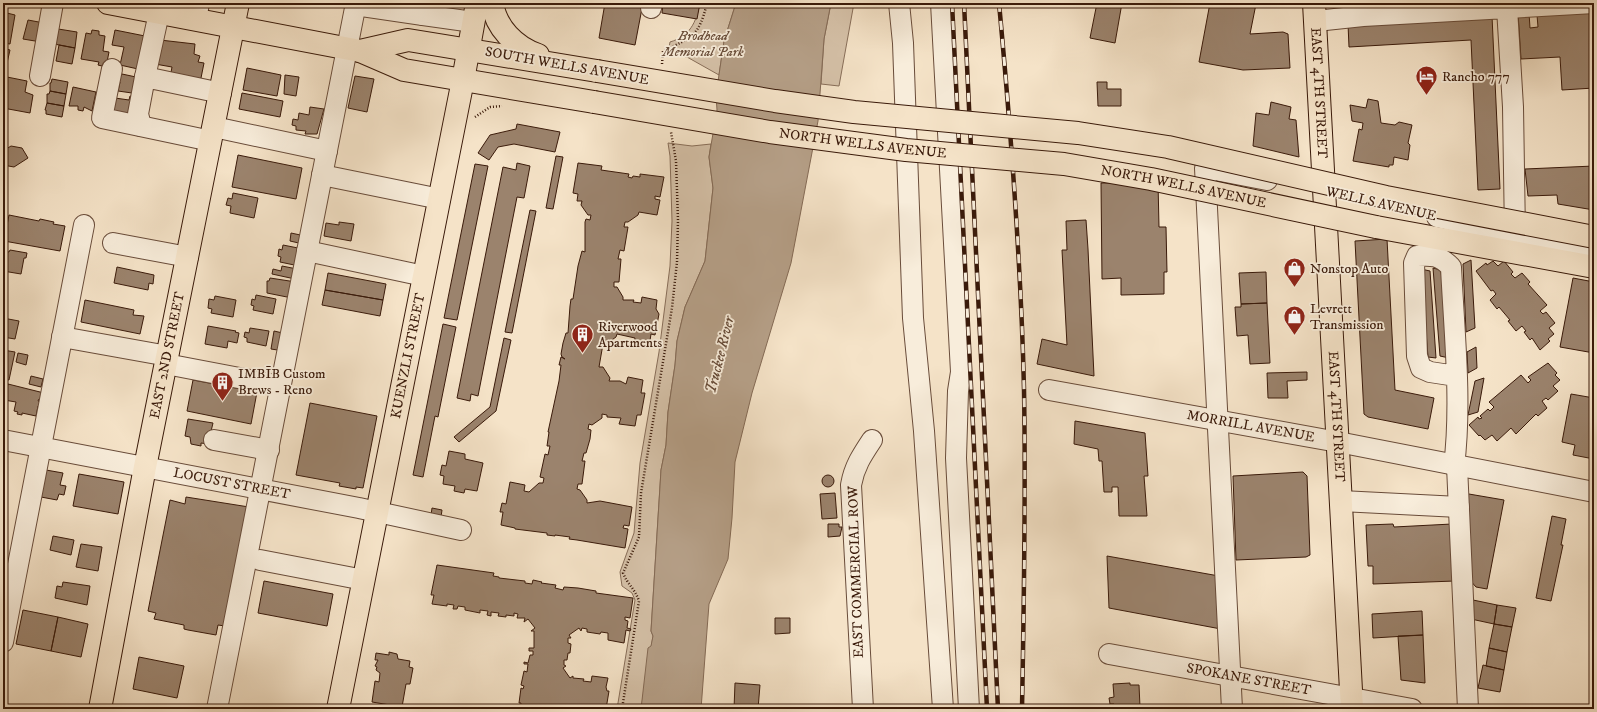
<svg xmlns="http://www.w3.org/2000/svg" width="1597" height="712" font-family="'IM FELL DW Pica',serif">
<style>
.green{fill:#d5c1a8;stroke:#886e59}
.water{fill:#b59f87;stroke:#846a55}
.building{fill:#9b836d;stroke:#3a1a0a}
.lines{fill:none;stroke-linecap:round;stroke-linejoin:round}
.minor-casing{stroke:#694c3a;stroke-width:22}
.major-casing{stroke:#3a1a0a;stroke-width:24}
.path{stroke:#3a1a0a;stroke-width:2.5;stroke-dasharray:1 2;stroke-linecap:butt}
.minor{stroke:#f8eddb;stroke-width:20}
.major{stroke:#f5e3c8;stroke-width:22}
.rail-casing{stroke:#3a1a0a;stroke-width:4.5}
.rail{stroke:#f8eddb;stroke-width:3;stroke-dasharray:9;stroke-linecap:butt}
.major-bridge-casing{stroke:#3a1a0a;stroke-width:24;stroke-linecap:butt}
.major-bridge{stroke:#f5e3c8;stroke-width:22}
.labels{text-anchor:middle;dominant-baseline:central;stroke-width:3.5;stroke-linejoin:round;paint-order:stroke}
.park-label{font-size:14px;font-style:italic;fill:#684c39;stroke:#f8eddb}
.street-label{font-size:14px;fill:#3a1a0a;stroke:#f8eddb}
.poi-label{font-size:14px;fill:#3a1a0a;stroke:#f8eddb;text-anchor:start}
.water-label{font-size:15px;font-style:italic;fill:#654936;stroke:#f8eddb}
</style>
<rect width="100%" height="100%" fill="#f5e3c8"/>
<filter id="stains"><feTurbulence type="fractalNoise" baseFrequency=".005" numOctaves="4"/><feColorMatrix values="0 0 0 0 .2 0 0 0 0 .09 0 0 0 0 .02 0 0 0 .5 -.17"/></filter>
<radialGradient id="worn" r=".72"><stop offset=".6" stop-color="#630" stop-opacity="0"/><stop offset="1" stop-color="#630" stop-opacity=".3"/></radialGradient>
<path class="green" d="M700 3H736L724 41 719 75 687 57 668 53 670 42C690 36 696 23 700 3Z
M831 3H854L839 86 821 84 824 39Z
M668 143 692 146 711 144 709 157 713 188 705 261 685 307 677 341 675 365 668 412 666 445 661 470 651 631 653 636 641 709H617L635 600 632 593 622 586 620 572 634 533 640 463 659 352 670 266 672 221 670 156Z"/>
<path class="water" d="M736 3H831L824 39 818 121 791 263 752 393 735 462 732 518 728 559 709 604 701 709H641L648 648 651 646 653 636 651 631 661 470 666 445 668 412 675 365 677 341 685 307 705 261 713 188 709 157 717 110 716 95 724 41Z"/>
<path class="building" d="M605 3H643L635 45 599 38Z
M663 3H700L697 19 662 13Z
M1097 3H1122L1115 43 1090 38Z
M1210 3 1256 4 1250 34 1283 32 1288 34 1290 68 1243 70 1199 62Z
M1594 11V88L1562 90 1560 57 1521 59 1518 13H1529L1530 28 1538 27 1537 15Z
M3 12 15 15 10 44 3 43Z
M1492 16 1500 189 1478 190 1471 40 1349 47 1348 24Z
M28 20 44 23 41 42 23 39Z
M52 28 77 32 75 48 49 43Z
M92 30 99 31V35L105 36 103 51 109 52 106 67 98 65 99 62 81 59 86 33 91 34Z
M115 30 145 36 138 69 120 65 124 47 112 45Z
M160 40 195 44 194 54 200 56 198 62 204 63 200 83 170 78 172 67 155 64Z
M59 45 75 48 72 64 56 61Z
M3 48 10 50 7 63H3Z
M247 68 281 75 277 96 243 90Z
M122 74 136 77 132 93 118 91 120 82H117Z
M285 75 299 77 296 96 284 94Z
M355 76 374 79 367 112 348 108Z
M7 77 27 81 25 92 33 95 30 113 3 108Z
M52 79 68 82 66 94 50 91V83H51Z
M1097 82H1107V89H1121V106H1098Z
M73 87 96 92 92 111 84 107 83 111 78 110V106H69Z
M50 91 66 94 64 106 47 103V94H49Z
M242 93 283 101 280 117 239 109Z
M130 96 134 97 130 116 112 113 115 98 129 100Z
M1368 99 1378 101 1381 123 1395 125 1399 122 1412 125 1408 143 1410 145 1408 160 1394 157 1393 165H1389V167L1353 161 1359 129 1362 130 1363 123 1352 121 1350 105 1366 108Z
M1271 102 1291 107 1289 119 1296 120 1299 157 1253 146 1256 113 1269 115Z
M47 103 64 106 62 117 46 114V110H45Z
M310 107 324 109 317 134H305L306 131 296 130V126L292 125 293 119 298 120 299 113 309 115Z
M517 124 560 132 555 152 514 144 498 147 489 160 478 153 490 135 516 129Z
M11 146 22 148 28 158 14 167 3 165V151Z
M238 155 302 168 296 199 232 187Z
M556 156 563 157 553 209 546 208Z
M517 163 530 166 524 198 517 197 478 396 471 394 470 401 457 398 503 167 516 170Z
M578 163 602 166 601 170 629 174 628 177 632 178 633 176 640 177V174L664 177 660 197 655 196V199L660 200 657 215 639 212 638 215 628 222H625L624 227H628L624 251 620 250 618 259H621L619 282H614V287H617L623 297V300H634L633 302 641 303 642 297 657 300 656 309 659 314 655 335 651 334 649 347 634 344 635 338 617 334 616 337 606 344H603L599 367H603L610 378 609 381H620L626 384 628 377 643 380 641 393H645L641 415H637L635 426 619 424 621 418 607 417V415L602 414V418L592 425 589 424 588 429 591 430 590 439 586 453H584L582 461H585L582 484H578L577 489 580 490 587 500V503L600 501 632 507 629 526 624 525 623 528 628 529 625 548 577 540 569 539 570 537 555 535V536L547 535V533L515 529V528L501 525 503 512H500L502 503 506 504 510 482 525 485 524 491 529 492 539 483H543L544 478 540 477 545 454 548 455 550 446H547L549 432H548L559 381 561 365H559L561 357 565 359 562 357 561 354 563 343 566 333H568L570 306 571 299H573L578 266 582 251 585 252V222L586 219 590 220 591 215H588L581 205 582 201H577L578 194 573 193Z
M475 164 488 166 457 320 444 318Z
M1594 166V210L1558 204 1557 195 1528 196 1525 169Z
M1158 182 1159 227H1166L1167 272H1164V294L1121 295V278L1102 279 1101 183Z
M233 193 258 198 254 218 230 213 231 206 226 205 228 198 232 199Z
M530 210 536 211 512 333 505 332Z
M9 215 39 221 40 219 54 222 53 224 65 226 60 251 4 241Z
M1086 220 1088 249 1094 376 1037 364 1042 339 1067 345 1062 250H1067L1066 221Z
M339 222 354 224 351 241 324 236 326 223 339 225Z
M291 233 305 236 303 244 290 241Z
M1387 239 1395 390 1434 398 1428 429 1368 417 1364 414 1355 241Z
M283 245 303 249 299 266 280 262 281 257 278 256 279 249 282 250Z
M10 250 27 253 26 258H24L21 274 3 271 4 251 9 252Z
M1471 260 1475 328 1466 332 1463 264Z
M1493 261 1498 266 1504 261 1513 272 1511 274 1515 278 1522 273 1530 282 1528 284 1547 305 1540 311 1543 314 1546 312 1555 323 1549 328 1554 334 1548 339 1550 341 1540 350 1532 338 1530 340 1524 332 1526 331 1522 326 1516 331 1508 321 1510 320 1499 307 1497 309 1490 300 1496 294 1493 290 1491 291 1476 271 1486 263 1487 265Z
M282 266 297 269 295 279 272 274 273 269 281 271Z
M117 267 154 275 153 284 149 283 148 290 114 283Z
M1433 268 1441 270 1449 358 1440 356Z
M1421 269 1430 271 1436 358 1428 357Z
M1266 272 1267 303 1241 304 1239 273Z
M328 273 386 284 383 300 325 290Z
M270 278 296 282 292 298 267 293V281H269Z
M1573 278 1594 282V353L1560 347Z
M325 290 383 300 380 316 322 305Z
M256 295 276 299 273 314 253 310 254 306 251 305 252 299 255 300Z
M215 296 236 300 233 317 211 313 212 309 208 308 209 299 214 300Z
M85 300 134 310 133 315 144 316 140 334 81 322Z
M1267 303 1270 363 1250 364 1248 335 1237 336 1235 307H1241V304Z
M3 318 19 321 15 339 3 337Z
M443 324 456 327 438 417 435 416 423 477 413 475Z
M208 326 236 331 235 332 239 333 237 343 228 341 227 348 205 344Z
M250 328 269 331 266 346 247 342V338L244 337 245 332 249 333Z
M274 331 287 334 284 351 271 349Z
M504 338 511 340 496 411 459 442 454 437 490 407Z
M1476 347 1477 368 1468 373 1467 352Z
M3 350 15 352 9 380 3 379Z
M18 353 28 355 26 365 16 362Z
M1548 363 1557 373 1555 375 1560 380 1553 386 1558 391 1548 400 1546 398 1542 401 1547 408 1538 416 1536 414 1516 434 1511 428 1497 441 1492 435 1485 440 1480 435 1479 436 1469 425 1478 417 1479 419 1482 418 1480 416 1488 409 1490 411 1494 407 1489 402 1521 375 1528 383 1531 380 1528 377Z
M1307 372V380L1287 381 1288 398H1268L1267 373Z
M31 376 43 379 41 387 29 384Z
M1484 378 1478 412 1468 415 1475 381Z
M193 380 257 392 251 424 187 411Z
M8 384 48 394 44 400 39 399 38 401 41 402 40 406H38L36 416 22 413V415L17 414 18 412 14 411 16 402 4 400Z
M1571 394 1594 398V459L1573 455 1575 445 1562 442Z
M310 403 377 416 363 488 356 487V489L339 486 340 483 296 475Z
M188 419 213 423 208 444 201 443V446L191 444 190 437 185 436Z
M1075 421 1145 433 1148 476H1144L1147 516H1119L1118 487H1112V492H1104L1102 461H1099L1098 449 1074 444Z
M449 451 465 454V459L483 463 477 491 465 489 464 493 454 491 455 486 443 484 444 476 440 475 442 465 446 466Z
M46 470 63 473 60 485 66 486 64 495 59 494 57 500 41 497Z
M1303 472 1307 476 1310 555 1306 557 1236 560 1233 476Z
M79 474 124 482 118 514 73 506Z
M822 481a6 6 0 1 1 12 0a6 6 0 1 1-12 0Z
M835 493 837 518 822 519 820 494Z
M1463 493 1504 500 1487 589 1476 587 1468 578Z
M186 497 249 507 225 626 218 625 216 635 188 630 184 629V625L154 619 156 613 148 611 170 500 185 504Z
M432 508 442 510 441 517 431 515Z
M1552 516 1566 519 1561 545H1563L1551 601 1536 598Z
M828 524H839V527H842L840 536 828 537Z
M1393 524 1394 527 1452 524 1455 581 1373 584V566H1368L1366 525Z
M53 536 74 540 71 555 50 550Z
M81 544 102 547 98 571 76 567Z
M1107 556 1219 576 1221 629 1109 608Z
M437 565 494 573 493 576 499 577V578L525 581V583L532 584 533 580 542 582 541 583 556 585 555 588 563 590 564 587 578 588 596 591V593L633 598 630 618 625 617V620L628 621 627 628 631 629 630 631 626 630 624 643 608 640V633L601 632 600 634 587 632V629L582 628 581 631 579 628 569 635 571 638H568V643L571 644 570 653H568L567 660H564V665L566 666 563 668 570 678 573 676V678L584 679 583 681 591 682 592 676 608 678 606 687 607 691H609L606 709H520L521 703H519L521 688 523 689 524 686 521 685 524 671 527 672 528 664H524V662L528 663 530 655H533V651H529V648H534V631H531L535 628 528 619 524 622 525 618H517L518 614 514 613V616L506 615V617L498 616 499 613 491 612V616L487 615 488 611 480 610V613L465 610V607L458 606 457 609H453L454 605 447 604V606L432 604 434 595H431Z
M264 581 333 594 327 626 258 613Z
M63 582 90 586 87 605 55 598 57 586 62 587Z
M1473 600 1497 605 1494 624 1471 619Z
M1497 605 1516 608 1512 627 1494 624Z
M23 610 58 617 51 651 16 644Z
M1422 611 1423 635 1373 638 1372 614Z
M58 617 88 624 81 657 51 651Z
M775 618H790V633L775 634Z
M1494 624 1512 627 1507 652 1489 648Z
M1423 635 1425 683 1401 680 1398 636Z
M1489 648 1507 652 1504 670 1486 666Z
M389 652 397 654 398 659 410 661 409 667 413 668 410 684H406L402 707 372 702 375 681 379 682 380 673 376 670 377 667 375 666 378 660H375L376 653 389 655Z
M139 657 184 666 177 698 133 689Z
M1483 665 1504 670 1500 692 1478 688Z
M735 683 760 685 758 709H734Z
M1130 683V685H1139L1140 707 1145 706V709H1112L1114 708V704H1110L1109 698 1114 697 1113 684Z"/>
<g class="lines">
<defs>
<g id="minor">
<path d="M899 3 903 43 913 318 924 431 943 709"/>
<path d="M941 3 961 372 958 391 956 458 969 709"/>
<path d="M355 5 423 15 425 3"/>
<path d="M651 8 652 3"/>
<path d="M1507 8 1594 3"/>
<path d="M423 15 473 22"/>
<path d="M196 20 199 3"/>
<path d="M1316 21 1363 16 1507 8 1513 107 1515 235"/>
<path d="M112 69 102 118 211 141"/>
<path d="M40 76 53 3"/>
<path d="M145 77 159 13"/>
<path d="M141 126 138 114 145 77 221 93"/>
<path d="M214 127 327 151"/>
<path d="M322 175 440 199"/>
<path d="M1437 217 1556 244 1594 257"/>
<path d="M113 243 188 257"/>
<path d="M307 251 424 276"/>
<path d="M62 337 168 356"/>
<path d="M166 364 281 386"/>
<path id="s1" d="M1049 390 1338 442 1594 492"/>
<path id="s2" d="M3 440 359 508 461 530"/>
<path d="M214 440 269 450"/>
<path d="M1454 466C1462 403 1454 330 1451 267 1439 255 1433 255 1417 256L1414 263 1417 356 1421 368 1430 372 1456 376"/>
<path d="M1457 466 1468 709"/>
<path d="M1341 501 1459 507"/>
<path d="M260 560 364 580"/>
<path d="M3 642 84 225"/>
<path id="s3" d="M1109 654 1412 709"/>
<path d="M217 709 356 3"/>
<path d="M863 709 851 485C854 467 862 455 872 440"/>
<path d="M1232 709 1205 168 1267 180"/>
</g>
<g id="major">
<path d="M108 3 360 51 404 70 594 102"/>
<path d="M492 3C496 28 515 47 538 55"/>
<path id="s4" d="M1314 3 1352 709"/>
<path d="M360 51 408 40 597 71"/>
<path d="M1376 227 1594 267"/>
<path id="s5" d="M100 709 145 467 238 3"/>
<path id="s6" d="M338 709 463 80 477 3"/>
</g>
</defs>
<use href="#minor" class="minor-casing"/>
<use href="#major" class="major-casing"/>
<path class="path" d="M662 64 663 51C693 37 699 36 707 3
M475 117 490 107 502 106
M622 709 639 601C635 589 628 585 623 573L639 537 641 493 672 308 677 262 678 220 676 161 671 132"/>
<use href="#minor" class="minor"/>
<use href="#major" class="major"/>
<defs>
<path id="rail" d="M952 3 987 709
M964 3 998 709
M999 3C1011 132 1021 260 1024 389 1026 496 1024 602 1022 709"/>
</defs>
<use href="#rail" class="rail-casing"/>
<use href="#rail" class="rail"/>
<defs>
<g id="major-bridge">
<path d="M597 71 775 101 854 112 1078 133 1168 147 1386 197 1594 237"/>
<path id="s7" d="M594 102 770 132 906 150 1064 164 1151 179 1376 227"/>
</g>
</defs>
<use href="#major-bridge" class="major-bridge-casing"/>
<use href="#major-bridge" class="major-bridge"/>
</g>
<defs>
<symbol id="hotel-pin" viewBox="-11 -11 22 30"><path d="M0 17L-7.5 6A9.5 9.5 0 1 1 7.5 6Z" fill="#8f2418" stroke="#f8eddb"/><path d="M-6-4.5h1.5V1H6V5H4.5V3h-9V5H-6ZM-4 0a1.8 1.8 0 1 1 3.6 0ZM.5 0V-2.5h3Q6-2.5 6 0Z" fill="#fff"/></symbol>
<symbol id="shop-pin" viewBox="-11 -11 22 30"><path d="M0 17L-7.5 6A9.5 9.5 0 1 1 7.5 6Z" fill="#8f2418" stroke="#f8eddb"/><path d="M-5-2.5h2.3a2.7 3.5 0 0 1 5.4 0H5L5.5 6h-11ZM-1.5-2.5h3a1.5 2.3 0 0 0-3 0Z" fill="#fff"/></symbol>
<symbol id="building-pin" viewBox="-11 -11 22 30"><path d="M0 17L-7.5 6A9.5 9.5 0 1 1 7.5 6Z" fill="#8f2418" stroke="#f8eddb"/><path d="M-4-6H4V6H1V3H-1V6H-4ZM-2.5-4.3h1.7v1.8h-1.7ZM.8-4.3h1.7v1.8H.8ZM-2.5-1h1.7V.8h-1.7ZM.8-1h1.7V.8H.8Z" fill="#fff"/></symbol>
</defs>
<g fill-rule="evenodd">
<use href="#hotel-pin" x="1414" y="64" width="25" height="34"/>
<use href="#shop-pin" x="1282" y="256" width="25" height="34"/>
<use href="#shop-pin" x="1282" y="304" width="25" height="34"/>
<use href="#building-pin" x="570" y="322" width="25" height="34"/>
<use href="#building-pin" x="210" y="370" width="25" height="34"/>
</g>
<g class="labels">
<g class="park-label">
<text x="703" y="36">Brodhead<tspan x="703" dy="16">Memorial Park</tspan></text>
</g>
<g class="street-label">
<text transform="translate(567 66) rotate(10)">SOUTH WELLS AVENUE</text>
<text stroke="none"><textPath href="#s4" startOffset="90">EAST 4TH STREET</textPath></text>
<text stroke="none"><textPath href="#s7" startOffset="272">NORTH WELLS AVENUE</textPath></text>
<text stroke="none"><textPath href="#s7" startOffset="596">NORTH WELLS AVENUE</textPath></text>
<text transform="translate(1381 204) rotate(13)">WELLS AVENUE</text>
<text stroke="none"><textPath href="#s5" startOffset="360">EAST 2ND STREET</textPath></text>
<text stroke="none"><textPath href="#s6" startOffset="360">KUENZLI STREET</textPath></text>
<text stroke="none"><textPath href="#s4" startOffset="414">EAST 4TH STREET</textPath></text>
<text stroke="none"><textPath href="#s1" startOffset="205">MORRILL AVENUE</textPath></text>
<text stroke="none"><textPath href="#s2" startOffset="233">LOCUST STREET</textPath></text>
<text transform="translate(856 572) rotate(-92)">EAST COMMERCIAL ROW</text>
<text stroke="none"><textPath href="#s3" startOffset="142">SPOKANE STREET</textPath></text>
</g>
<g class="poi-label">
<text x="1442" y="77">Rancho 777</text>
<text x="1310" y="269">Nonstop Auto</text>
<text x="1310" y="309">Levrett<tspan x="1310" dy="16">Transmission</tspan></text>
<text x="598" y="327">Riverwood<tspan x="598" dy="16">Apartments</tspan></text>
<text x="238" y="374">IMBĪB Custom<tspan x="238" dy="16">Brews - Reno</tspan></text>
</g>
<g class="water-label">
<text transform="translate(720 355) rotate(-76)">Truckee River</text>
</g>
</g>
<rect width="1597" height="712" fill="none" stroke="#f5e3c8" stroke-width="16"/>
<rect x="4" y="4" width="1589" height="704" fill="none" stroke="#3a1a0a" stroke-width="2"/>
<rect x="8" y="8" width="1581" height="696" fill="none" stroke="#3a1a0a"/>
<rect width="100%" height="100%" filter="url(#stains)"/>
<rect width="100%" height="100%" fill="url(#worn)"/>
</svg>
